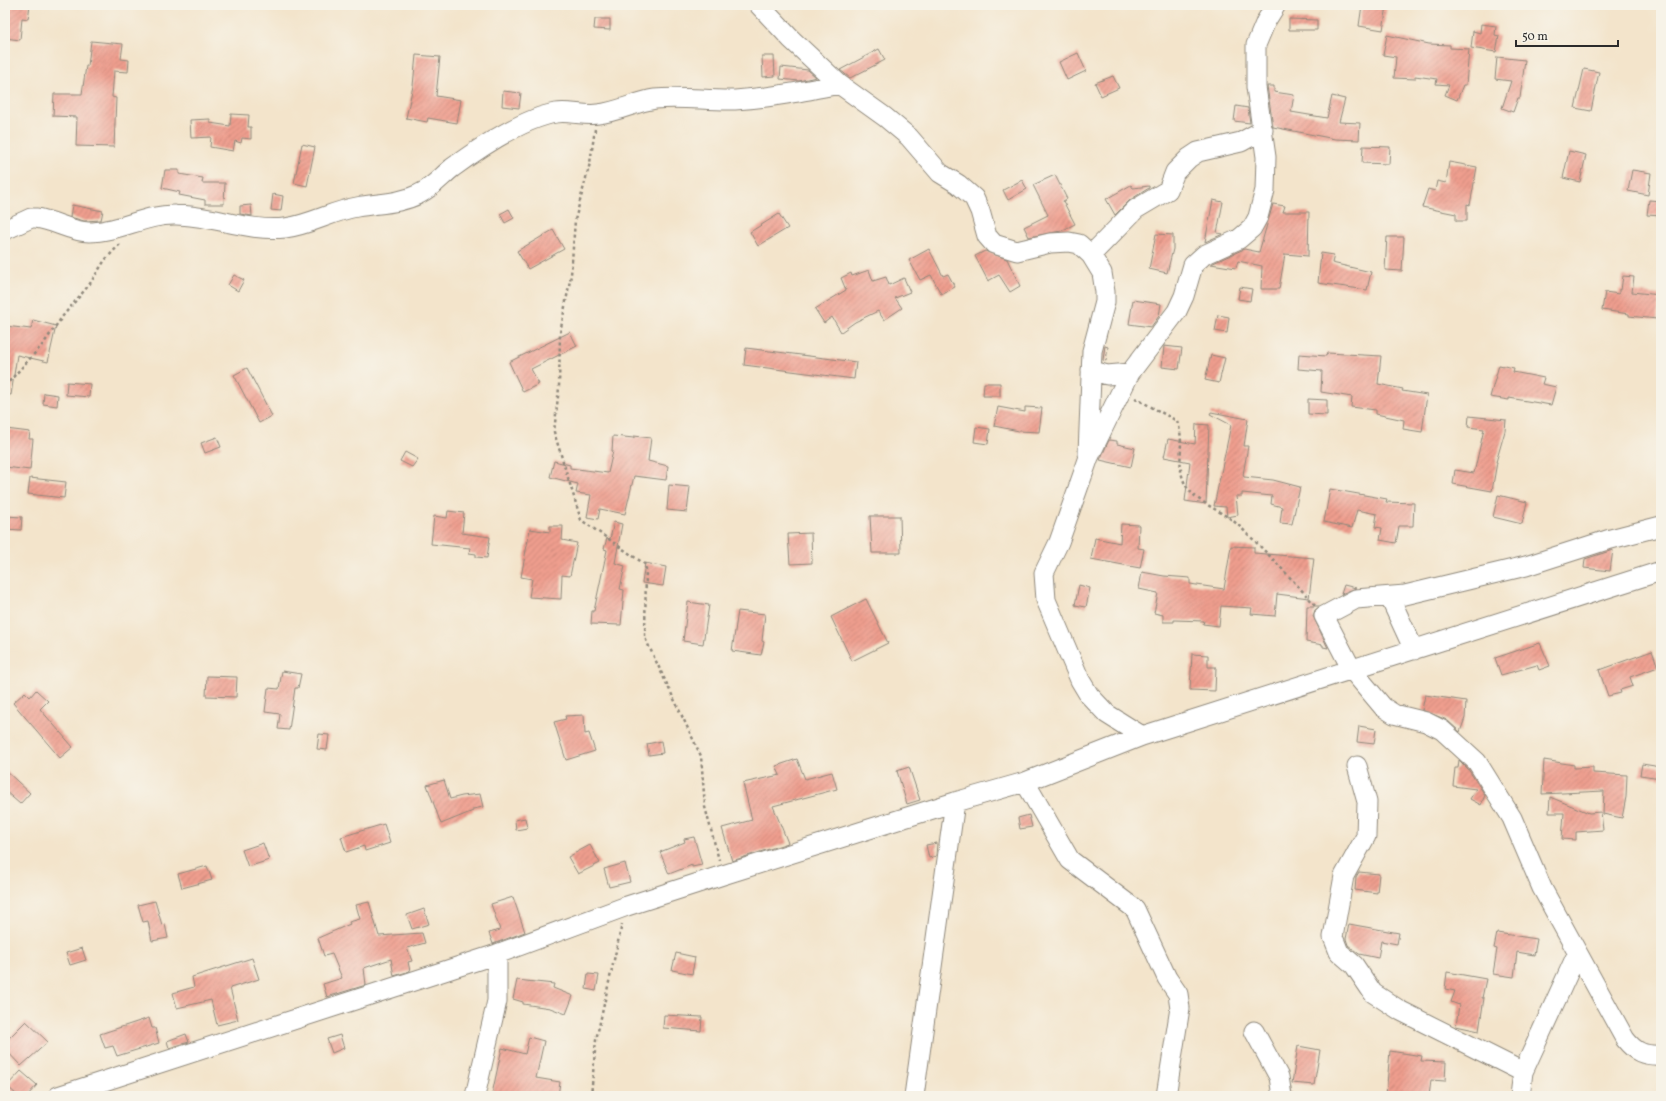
<svg xmlns="http://www.w3.org/2000/svg" width="1666" height="1101" font-family="Vollkorn,serif">
<style>
.building{fill:url(#building-hatch)}
.lines{fill:none;stroke-linecap:round;stroke-linejoin:round}
.minor-casing{stroke:#8f887b;stroke-width:21}
.path{stroke:#8f887b;stroke-width:2.5;stroke-dasharray:3 3;stroke-linecap:butt}
.minor{stroke:#fff;stroke-width:19}
</style>
<defs>
<pattern id="building-hatch" width="6" height="6" patternUnits="userSpaceOnUse"><rect width="6" height="6" fill="#ef9e8e"/><path d="M-1 1l2-2M0 6l6-6M5 7l2-2" fill="none" stroke="#c28174"/></pattern>
</defs>
<rect width="100%" height="100%" fill="#f7f3e8"/>
<filter id="ink" filterUnits="userSpaceOnUse"><feTurbulence type="fractalNoise" baseFrequency=".025" numOctaves="2"/><feDisplacementMap in="SourceGraphic" scale="8" xChannelSelector="R" yChannelSelector="G"/><feConvolveMatrix kernelMatrix="1 2 1 2 8 2 1 2 1" color-interpolation-filters="sRGB"/></filter>
<filter id="wash" filterUnits="userSpaceOnUse"><feTurbulence type="fractalNoise" baseFrequency=".012" numOctaves="4" result="noise"/><feDisplacementMap in="SourceGraphic" scale="16" xChannelSelector="R" yChannelSelector="G"/><feGaussianBlur stdDeviation="0.9" result="paint"/><feColorMatrix in="noise" values="0 0 0 0 0 0 0 0 0 0 0 0 0 0 0 0 0 1.4 0 .05"/><feComposite in="paint" operator="in"/></filter>
<g filter="url(#wash)">
<rect width="100%" height="100%" fill="#f3e4cb"/>
<g id="blocks">
<path class="building" d="M5 5H30L28 19 22 18 20 40 5 38Z
M1362 5 1387 6 1383 30 1359 26Z
M595 19H610V30L594 29Z
M1289 19 1317 20V30H1289Z
M1481 24 1496 26 1495 35 1499 36 1496 52 1471 48 1473 31 1480 33Z
M1387 35 1429 44 1450 45V48L1469 49 1466 85H1463L1457 100 1445 95 1449 85 1436 84 1437 79 1415 76V79L1394 78 1396 57 1383 55Z
M91 41 123 44 121 59 129 60 128 72 114 71 112 97 116 98 114 147 76 146 77 117 53 116 54 94H82L86 66H88Z
M879 49 885 60 850 78 840 70Z
M1078 53 1086 71 1067 80 1059 62Z
M416 55 440 57 436 96 461 100 457 123 428 118 427 122 406 118 413 86Z
M762 56H774L775 76 763 77Z
M1497 57 1525 60 1520 98H1518L1513 112 1502 108 1511 81 1495 79Z
M781 67 808 70 816 77 799 81 780 79Z
M1584 69 1599 72 1591 111 1575 108Z
M1113 76 1119 88 1101 96 1095 83Z
M1267 86H1274V92L1294 95 1291 112 1327 118 1332 96 1345 99 1339 122 1360 123 1359 140 1335 139 1273 127Z
M503 91 521 93 519 108 502 106Z
M1236 106 1248 108 1250 123 1234 121Z
M231 114 249 115 248 127H251V139L242 138 241 143 235 141 233 151 210 147 211 137 191 138 190 120 210 119V123L230 126Z
M302 144 315 147 307 186 294 183Z
M1363 146 1390 147 1389 164 1362 163Z
M1569 151 1586 155 1580 182 1563 178Z
M1449 162 1477 167 1470 205 1467 204V221H1456V214L1422 207 1428 189 1435 191 1437 181 1446 183Z
M165 170H179V174L203 178 202 183H225L224 204H205V200L179 195 180 192 162 188Z
M1632 170 1651 173 1648 195 1628 191Z
M1055 175 1067 199 1063 201 1075 224 1061 231 1029 237 1024 227 1048 215 1033 185Z
M1022 180 1027 189 1008 200 1003 190Z
M1131 185 1133 188 1149 186V188L1130 200 1115 215 1106 199Z
M273 194 283 196 281 211 271 210Z
M1213 200 1223 202 1217 233 1223 234 1205 242Z
M1649 200 1661 201V216L1647 215Z
M1273 204 1285 206 1283 212H1309L1308 256 1285 254 1279 289H1261L1262 266 1238 261 1236 268 1211 264 1244 249 1259 252Z
M72 205 103 211 101 220 84 221 70 217Z
M251 205 252 216 240 214V206Z
M509 209 514 218 505 223 500 214Z
M779 214 788 228 758 246 750 232Z
M553 230 564 249 528 269 517 251Z
M1156 234 1173 235V249L1167 273 1149 269Z
M1387 237H1404L1402 271 1385 270Z
M929 249 943 276 948 274 955 287 941 294 931 275 920 280 909 260Z
M985 251 1007 259 1020 286 1010 292 999 275 988 281 975 256Z
M1321 253 1334 255 1332 263 1371 272 1367 290 1318 283Z
M869 270 873 281 886 277 889 285 904 278 910 292 895 298 902 308 884 320 878 311 855 322 841 332 832 317 824 323 815 309 846 290 841 278 851 273 852 276Z
M234 275 244 280 238 291 228 285Z
M1623 276 1634 277 1632 292 1660 295 1657 319 1629 316V314L1602 310 1605 292 1619 294V289L1621 290Z
M1240 287 1252 289 1250 301 1238 299Z
M1133 300 1161 304 1159 316 1151 327 1129 324Z
M1218 315 1229 317 1227 333 1215 331Z
M33 320 56 326 48 362 17 355 11 395 5 394V326L31 329Z
M570 332 577 346 531 369 539 384 523 392 509 362Z
M1105 346 1108 347 1106 361 1103 360Z
M1164 346 1182 348 1179 369 1162 367Z
M746 348 856 362 854 379 744 365Z
M1327 353 1381 356 1378 384 1403 389 1402 391 1427 395 1422 432 1403 429 1404 420 1376 414V410L1351 407 1352 397 1321 392 1322 371 1298 369 1299 354 1326 356Z
M1211 355 1225 358 1219 383 1205 380Z
M1499 365 1514 368 1513 372 1544 378 1542 384 1556 387 1551 405 1509 398V400L1490 397Z
M247 368 272 416 259 423 234 375Z
M67 382 90 384 89 397 66 395Z
M984 383H1000V396H983Z
M44 393 58 395 57 406 43 404Z
M1308 399 1327 400V415L1308 414Z
M998 407 1025 412V407L1042 408 1039 432 1019 431 994 426Z
M1211 412 1248 419 1244 446H1248L1243 475 1244 477 1273 480 1300 487 1292 524 1280 523 1282 507 1271 504 1272 496 1242 493V496H1236L1238 515 1227 517 1226 507 1214 506 1231 425 1210 414Z
M1469 416 1506 420 1505 431 1496 462H1497L1492 491 1453 484 1455 470 1474 473 1484 429 1468 427Z
M1196 424 1209 425 1206 504 1185 501 1190 462 1164 457 1168 439 1195 444Z
M976 427 990 429 988 444 974 442Z
M6 429 30 432 29 439H33L30 470 5 467Z
M613 436 634 438V436L651 438 648 461 668 466 666 480 634 476 625 514 600 509 598 519 587 517 591 495 576 493 578 484 550 477 554 461 570 465V468L608 473 613 451H612Z
M217 437 221 447 205 453 201 443Z
M1109 440 1117 441V444L1135 448 1131 467 1100 460Z
M405 452 418 459 412 467 400 461Z
M30 478 66 482 64 498 28 494Z
M669 485 690 487 687 512 667 510Z
M1330 489 1387 499 1386 502 1414 503 1413 526H1399L1396 543 1380 540 1382 528 1375 527 1377 514 1357 510 1352 528 1324 522Z
M1498 495 1527 502 1522 524 1493 517Z
M448 511 464 513 462 533 490 537 487 558 476 557V554L469 553 470 548 431 544 434 516 447 518Z
M5 516 22 517 21 530 5 529Z
M870 516H900L901 553H872Z
M614 522 622 524 615 563 625 566 620 589 624 590 621 625 591 624 592 611H594L607 550 604 549 607 538 610 539Z
M1121 524 1139 525 1138 548 1144 549 1140 568 1091 559 1095 538 1120 543Z
M550 526H563L562 540 577 543 570 576 562 575 561 599 529 597 532 579 521 577 530 529 550 532Z
M811 533 812 563 790 564 788 534Z
M1231 546 1254 547V553L1314 558 1309 598 1277 594 1275 616 1251 614 1252 608 1221 606 1219 626 1203 624 1204 621 1174 620V622H1163V615L1154 613 1158 593 1139 589 1142 572 1164 576 1190 578V584L1224 589Z
M1613 550 1610 571 1584 568 1585 559Z
M645 563 666 567 663 586 642 583Z
M1079 585 1090 588 1086 607 1075 605Z
M1344 585 1356 588 1341 594Z
M866 599 888 643 852 661 831 617Z
M688 602 709 605 703 644 683 641Z
M1307 606H1320L1315 610 1313 616 1328 648 1323 647V645L1306 642Z
M738 611 765 614 762 641 764 642 761 655 732 651Z
M1540 643 1550 666 1539 670 1537 665 1501 675 1495 658Z
M1652 651 1658 667 1630 677 1633 686 1620 690 1621 693 1608 696 1599 670Z
M1192 654 1208 655V667H1216L1215 691 1190 690Z
M282 671 301 674 298 688H295L289 730 278 729 280 714 265 712 268 688 279 689Z
M207 676 237 677 236 697 206 696Z
M36 690 48 701 40 709 73 747 60 758 13 703 25 692 30 697Z
M1425 695 1466 701 1465 718 1460 732 1447 720 1422 710Z
M584 715 585 734 589 733 595 751 566 760 554 722 566 719 565 716Z
M1359 726 1376 729 1374 744 1357 742Z
M319 734 329 735 327 750 317 749Z
M661 741 663 753 649 755 647 744Z
M797 759 805 779 832 772 837 789 773 806 788 843 732 861 722 828 752 820 743 783 780 775 776 766Z
M1459 760 1468 769 1485 795 1481 805 1470 799 1476 789 1453 786 1455 768H1458Z
M1544 760 1574 765V768L1593 767V773L1627 775 1626 797 1622 818 1603 814 1604 791 1542 794Z
M1642 764 1661 767V778L1640 775Z
M909 767 920 800 907 804 897 771Z
M5 770 30 793 20 804 5 791Z
M444 780 450 799 462 796 480 794 483 807 473 809V811L441 824 427 785Z
M1550 797 1589 813 1601 812 1603 830 1576 832V840L1562 839 1564 813H1549Z
M1029 815 1032 827 1020 829 1018 818Z
M525 818 527 828 516 830 515 820Z
M384 824 390 843 365 851 364 846 346 852 341 837Z
M694 837 702 865 692 867V865L669 874 660 852 685 842 684 839Z
M263 843 269 860 248 867 242 850Z
M937 843 936 856 929 858 926 845Z
M590 845 600 863 578 874 568 857Z
M625 863 630 882 609 887 604 869Z
M207 866 212 880 182 888 178 874Z
M1359 872 1379 874 1377 893 1355 890 1356 877Z
M513 897 525 932 493 944 489 933 500 930 491 904Z
M155 901 162 925 165 924 168 938 152 941 148 921 143 922 138 905Z
M369 902 379 936 422 933 425 943 407 948 412 961 408 962 410 971 394 976 391 959 364 968 366 985 327 997 323 984 342 978 332 954 324 956 318 938 350 924 349 922 360 919 356 905Z
M424 909 429 924 412 929 407 915Z
M1349 924 1399 933 1397 944 1381 941 1378 958 1359 954 1348 945 1346 939Z
M1497 933 1537 939 1534 955 1517 952 1514 977 1493 974 1497 949 1494 948Z
M82 948 86 960 70 965 66 953Z
M676 953 695 957 692 974 672 970Z
M252 958 259 979 230 988 238 1020 217 1025 211 1000 177 1008 173 993 194 987 192 977Z
M1447 972 1486 979 1482 998H1484L1479 1031 1456 1026 1459 1005 1451 1002 1455 991 1445 989Z
M588 974 599 975 596 991 586 989Z
M517 980 554 984 553 988 573 996 566 1014 550 1008 523 1004V1002L513 999Z
M664 1015 702 1017 701 1031 663 1028Z
M149 1018 152 1028H155L159 1043 117 1056 113 1046 105 1048 100 1034Z
M26 1021 48 1042 21 1066 5 1049V1042Z
M186 1034 189 1042 169 1048 167 1041Z
M340 1035 344 1048 332 1053 327 1039Z
M529 1037 544 1041 536 1078 560 1082 558 1096H502L492 1094 502 1048 525 1054Z
M1298 1046 1320 1050 1314 1085 1292 1083Z
M1390 1051 1422 1056 1421 1061 1446 1062 1445 1081 1431 1080 1429 1096 1397 1092V1096H1386Z
M21 1071 37 1085 27 1096H18L7 1086Z"/>
</g>
</g>
<g filter="url(#ink)">
<use href="#blocks" fill-opacity="0" stroke="#8f887b" stroke-width="1"/>
<g class="lines">
<defs>
<path id="minor" d="M759 5 791 39 839 84 885 117 909 137 940 173 958 184 974 198 980 211 987 236 994 244 1017 251 1050 243 1069 242 1079 244 1091 255 1102 273 1105 292V302L1092 351 1088 454
M5 230 31 218H36C54 220 71 232 89 232 119 232 146 214 176 215 212 215 248 232 285 228 310 225 332 211 357 207 379 203 399 204 419 194 432 188 441 177 452 168 478 149 524 118 556 113 570 111 584 116 598 114 618 112 635 102 655 99 681 96 709 101 735 100 770 98 805 91 839 84
M1091 255 1136 209 1168 190 1175 172 1189 158 1198 152 1241 142 1263 130
M1091 370 1107 375 1130 373
M1661 526 1607 540 1526 566 1405 595 1356 599 1324 616 1352 670 1383 707 1394 714 1426 722 1442 730 1477 762 1512 818 1542 888 1625 1039C1635 1052 1644 1056 1661 1055
M1390 598 1414 650
M1142 736 1107 714 1089 695 1080 680 1046 600 1044 573 1059 542 1089 457 1130 373 1177 311 1184 296 1193 265 1204 255 1239 239 1252 228 1258 217 1265 190 1266 157 1256 87V45L1266 21 1276 5
M1357 766 1367 802 1366 836 1344 876 1333 937 1339 952 1354 965 1373 993 1401 1011 1523 1072
M1025 782 1070 860 1135 909 1167 978 1178 994 1180 1008 1166 1096
M1254 1031 1279 1077 1282 1096
M58 1096 497 954 627 906 723 875 955 802 1025 782 1142 736 1661 571
M475 1096 497 1001V954
M914 1096 955 802
M1520 1096 1523 1072 1577 954"/>
</defs>
<use href="#minor" class="minor-casing"/>
<path class="path" d="M595 129 590 163 575 220 571 275 560 333 559 388 554 432 581 520 646 565 645 638 701 756 705 807 719 860
M5 386 44 343 62 317 89 285 105 260 120 244
M1135 398 1177 421C1186 441 1175 464 1185 484 1193 501 1221 510 1237 524 1264 549 1290 577 1315 605
M591 1096 596 1040 622 924"/>
<use href="#minor" class="minor"/>
</g>
</g>
<rect width="1666" height="1101" fill="none" stroke="#f7f3e8" stroke-width="20"/>
<path d="M1516 40v6h102v-6" fill="none" stroke="#2b2b2b" stroke-width="2"/>
<text x="1522" y="40" font-size="12" fill="#2b2b2b" stroke="#f7f3e8" stroke-width="3" paint-order="stroke">50 m</text>
</svg>
